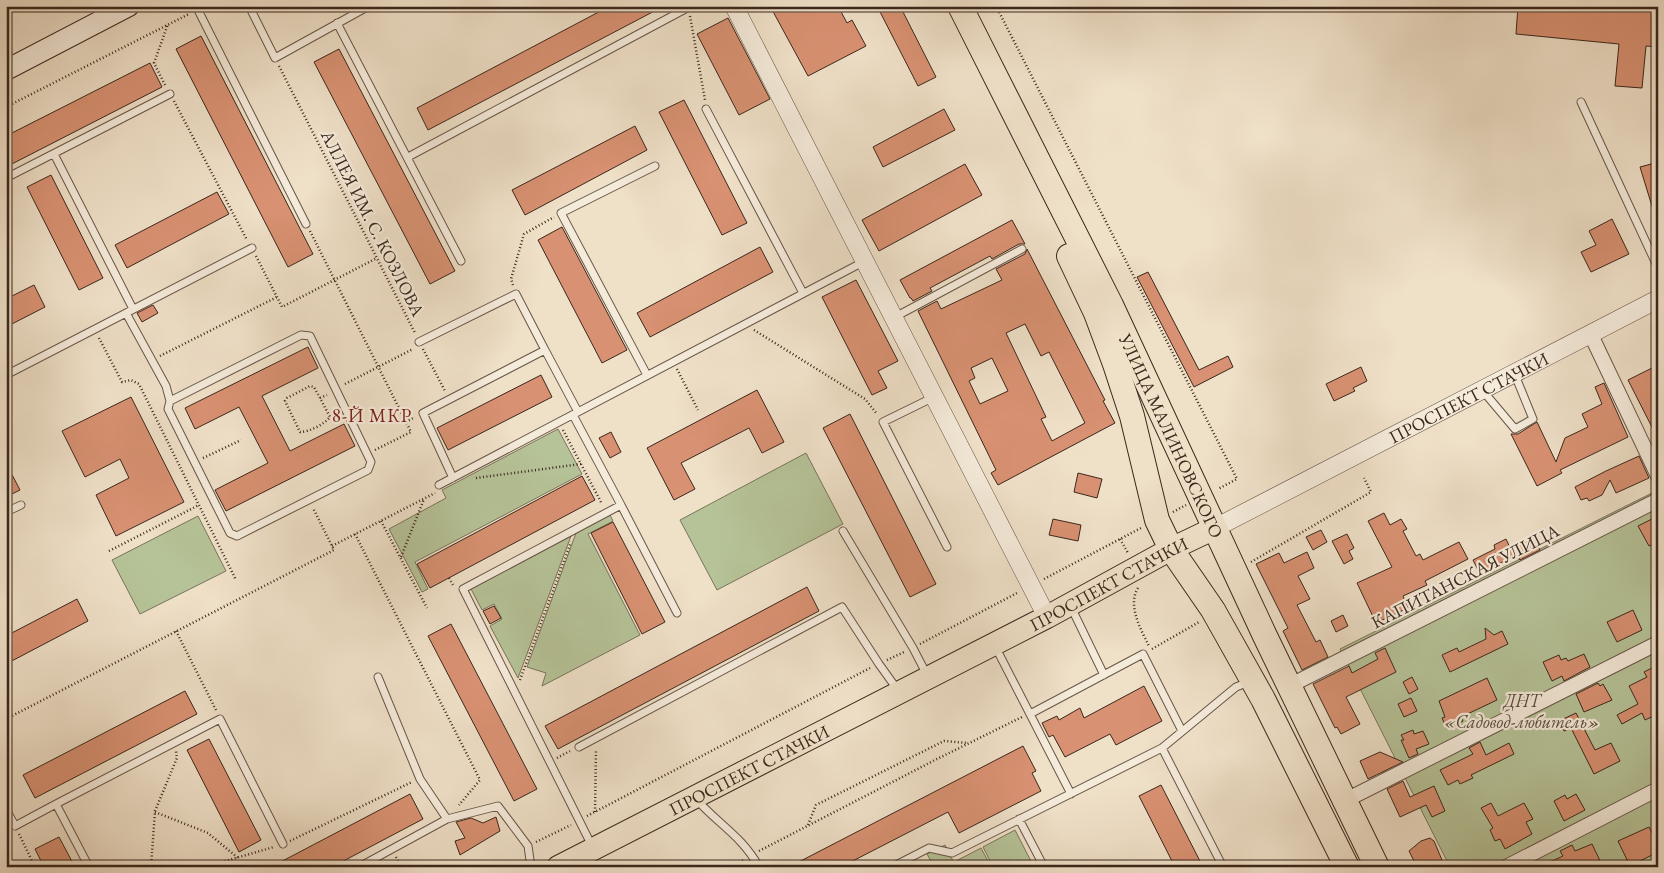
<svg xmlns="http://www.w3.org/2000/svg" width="1664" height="873" font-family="'EB Garamond',serif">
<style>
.green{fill:#b6c398;stroke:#78755a}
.building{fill:#d89172;stroke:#3b271c;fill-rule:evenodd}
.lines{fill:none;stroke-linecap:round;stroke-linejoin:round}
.service-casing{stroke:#685547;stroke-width:9}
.minor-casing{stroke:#685547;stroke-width:16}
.tertiary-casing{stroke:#685547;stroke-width:19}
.secondary-casing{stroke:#3b271c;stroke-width:22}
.primary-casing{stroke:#3b271c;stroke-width:24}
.trunk-casing{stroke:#3b271c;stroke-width:26}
.path{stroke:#3b271c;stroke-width:2.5;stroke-dasharray:1 2.5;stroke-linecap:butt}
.service{stroke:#f5ebdb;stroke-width:7}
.minor{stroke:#f5ebdb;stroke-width:14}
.tertiary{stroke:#f5ebdb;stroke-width:18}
.secondary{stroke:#f5ebdb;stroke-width:20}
.primary{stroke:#efe0c8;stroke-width:22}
.trunk{stroke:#efe0c8;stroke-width:24}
.labels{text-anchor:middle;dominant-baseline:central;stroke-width:4.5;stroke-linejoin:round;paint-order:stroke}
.street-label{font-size:18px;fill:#3b271c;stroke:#f5ebdb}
.park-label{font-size:18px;font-style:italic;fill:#5a4e3b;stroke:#f5ebdb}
.neighbourhood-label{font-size:19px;letter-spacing:1px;fill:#7a1f14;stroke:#f5ebdb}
</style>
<rect width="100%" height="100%" fill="#efe0c8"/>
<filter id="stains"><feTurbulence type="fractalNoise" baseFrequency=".004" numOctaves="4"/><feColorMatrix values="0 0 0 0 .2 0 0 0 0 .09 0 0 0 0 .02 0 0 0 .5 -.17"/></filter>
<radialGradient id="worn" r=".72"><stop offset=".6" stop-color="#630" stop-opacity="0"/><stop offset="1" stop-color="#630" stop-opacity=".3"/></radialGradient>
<path class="green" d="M558 429 582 474 415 562 428 589 422 592 389 529 446 498 442 490Z
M806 453 843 524 717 590 680 520Z
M1658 490V867H1450L1340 649Z
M610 515 613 521 588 534 640 635 542 686 546 673 527 667 576 533Z
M198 516 226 571 140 614 112 560Z
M571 536 518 678 490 626 502 619 494 604 482 610 471 589Z
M1015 830 1034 867H993L983 847Z
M945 845 956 867H934L927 854Z
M981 848 991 867H959L956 861Z"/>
<path class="building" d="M610 6H664L428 130 417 108Z
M770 6H838L847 23 852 20 866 46 808 76Z
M877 6H900L936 77 918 86Z
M1518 6H1607L1658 11V47L1646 46 1642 88 1615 86 1619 44 1516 34Z
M728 18 770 99 739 115 697 34Z
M201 36 313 254 288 267 176 49Z
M339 49 455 271 430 284 314 62Z
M150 63 162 87 6 167V136Z
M684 100 747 223 722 235 659 112Z
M944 109 955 130 883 167 873 147Z
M635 126 647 150 525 215 512 190Z
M1655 163 1658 171V216H1655L1640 167Z
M965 164 982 195 879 251 862 220Z
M51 175 103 278 79 290 27 187Z
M217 192 229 214 127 268 115 245Z
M1612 219 1629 254 1591 272 1581 252 1596 245 1589 231Z
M1012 220 1025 244H1019L992 259 990 256 930 288 932 291 913 301 911 298H910L900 280Z
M562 227 627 350 602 363 538 240Z
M760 247 773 272 650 337 637 313Z
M1027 249 1105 400 1103 401 1115 423 998 485 991 473 996 470 918 311 937 301 941 309 1002 280 996 269 1025 254ZM1025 324 1041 356 1049 352 1085 423 1052 441 1041 419 1046 417 1006 333ZM992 358 1008 391 980 404 969 381 975 378 971 368Z
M1148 272 1199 370 1228 356 1233 367 1194 387 1137 277Z
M856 280 898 361 878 371 887 388 872 395 822 297Z
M34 285 45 307 6 327V299Z
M153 305 158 313 142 322 137 313Z
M308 347 318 368 262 396 290 451 344 424 355 446 226 511 215 490 268 463 239 407 195 429 185 408Z
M1658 365V439L1628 380Z
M1361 367 1367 381 1353 388 1355 391 1334 401 1326 384Z
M541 375 552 397 448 450 437 428Z
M1604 383 1628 437 1560 470 1562 473 1537 486 1511 434H1518L1537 422 1556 462 1565 438 1588 427 1582 414 1602 404 1595 387Z
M757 390 784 442 762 453 749 428 681 463 695 489 674 500 647 448Z
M131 397 184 502 116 536 96 495 129 478 120 459 85 477 62 431Z
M850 414 936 584 910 597 823 428Z
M611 432 621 452 610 458 599 438Z
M1639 456 1649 478 1616 493 1610 480 1602 495 1589 501 1587 498 1581 500 1575 487 1606 471Z
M6 463 20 490 6 497Z
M1078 473 1102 479 1097 498 1074 492Z
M582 476 595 500 430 588 417 564Z
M1384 513 1390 525 1401 519 1407 529 1403 531 1416 556 1420 554 1423 560 1459 542 1468 559 1425 581 1427 585 1403 596 1408 608 1376 623 1357 583 1392 567 1368 521Z
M1658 516V542L1649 546 1638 526Z
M1053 519 1081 525 1078 541 1049 535Z
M613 522 665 622 642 634 591 533Z
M1321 530 1327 542 1313 550 1306 537Z
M1347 534 1354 548 1349 551 1353 559 1344 564 1332 541Z
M1533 537 1540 550 1520 560 1513 546Z
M1506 539 1514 556 1480 574 1473 560 1495 549 1494 545Z
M1307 552 1314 568 1298 576 1310 599 1297 605 1316 642 1320 640 1328 657 1302 670 1283 631 1288 628 1256 564 1279 553 1284 563Z
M807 587 819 611 558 749 545 726Z
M77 599 88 621 6 664V636Z
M494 606 501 618 490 624 483 611Z
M1633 610 1642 630 1617 642 1607 622Z
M1343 615 1348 626 1336 632 1331 621Z
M451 624 537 789 514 801 428 636Z
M1485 628 1494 635 1502 631 1508 644 1450 672 1442 655 1457 648 1459 652 1486 639Z
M1385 648 1396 672 1346 697 1360 724 1341 734 1337 727 1335 728 1313 684 1349 666 1352 673 1378 659 1375 653Z
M1584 654 1590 667 1564 681 1562 676 1552 681 1543 662 1559 655 1561 660 1566 658 1568 661Z
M1658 665V714L1645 720 1642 713 1622 724 1617 715 1638 704 1629 686 1647 677 1644 672Z
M1412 677 1418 689 1409 694 1403 682Z
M1487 678 1497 700 1461 717 1463 721 1447 729 1442 718 1445 717 1439 701Z
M1598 683 1600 686 1603 684 1612 700 1584 712 1576 694Z
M1144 686 1162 721 1116 745 1110 734 1065 757 1053 735 1049 737 1042 723 1057 716 1059 720 1080 708 1084 718Z
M185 691 197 714 35 798 23 775Z
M1411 698 1417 711 1404 717 1398 704Z
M1576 713 1595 750 1611 743 1620 761 1594 774 1571 728 1564 731 1559 721Z
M1413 730 1414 734 1423 731 1429 744 1416 749 1418 754 1409 758 1401 740H1404L1401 735Z
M209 739 261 840 239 852 187 750Z
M1480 742 1486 755 1509 743 1514 754 1471 775 1473 778 1460 784 1458 780 1448 785 1440 770 1473 754 1469 748Z
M1023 746 1036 771 1032 773 1041 791 959 833 948 812 841 867H789Z
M1380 752 1403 762 1368 779 1360 761Z
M1403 781 1410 797 1434 786 1445 811 1432 817 1426 805 1400 817 1387 789Z
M1161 785 1203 867H1175L1139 796Z
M410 794 423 819 332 867H271Z
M1576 794 1585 810 1564 821 1554 801 1565 795 1567 799Z
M1491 803 1498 816 1524 803 1533 819 1526 822 1532 834 1505 849 1500 839 1495 841 1490 830 1493 828 1481 808Z
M496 817 500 831 460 855 455 841 465 838 456 822 471 818 483 823Z
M1649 827 1658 845V852L1630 866 1618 841Z
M59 837 75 867H44L35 849Z
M1430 838 1434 841 1445 867H1417L1409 851 1421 841Z
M1592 844 1603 867H1539L1563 856 1560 851 1572 845 1575 851Z"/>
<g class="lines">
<defs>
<path id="service" d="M196 6 306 224
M249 6 275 58 369 6
M337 23 461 261
M1581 102 1658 268
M706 109 803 293
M54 154 133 309
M408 157 691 6
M6 178 170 94
M126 313 166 386 170 401 168 409 230 533 237 536 368 470 371 462 310 336 301 335 170 401
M895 317 1022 249
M419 342 516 294 545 350
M6 375 252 248
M647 375 561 213 655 166
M1483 391 1515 429 1533 419 1515 375
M934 397 883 422 947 547
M573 415 621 505
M453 478 423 413 545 350 578 412
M439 485 865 261
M6 512 21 505
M843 531 913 648 927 675
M1071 607 1104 675
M995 646 1071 794
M378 677 420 779 447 819
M1030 714 1143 654 1182 731
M579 747 842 607 879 664 897 689
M1162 748 1223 867
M696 799C718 824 742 836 759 867
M6 809 15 826 56 804
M1019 819 1044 867
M592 846 463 589 621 505 677 613
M89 867 56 804 220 719 283 844
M359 867 447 819 498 806 528 846 531 867
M892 867 929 848 952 853 1162 748 1236 687 1249 682"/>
<path id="minor" d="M1591 335 1658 476
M1289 686 1658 500
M1344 801 1658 643
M1506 867 1658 789"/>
<g id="tertiary">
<path d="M734 6 1047 617"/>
<path id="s1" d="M1215 528 1658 299"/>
</g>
<path id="secondary" d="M6 70 129 6"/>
<g id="primary">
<path id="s2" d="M558 867 1047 617 1171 549 1215 528"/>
</g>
<g id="trunk">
<path id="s3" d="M960 6 1111 305 1265 636 1377 867"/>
<path d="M1069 256 1096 313 1115 364 1132 416 1157 520 1171 549 1213 610 1263 699 1347 867"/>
</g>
</defs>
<use href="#service" class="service-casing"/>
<use href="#minor" class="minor-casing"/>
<use href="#tertiary" class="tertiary-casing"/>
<use href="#secondary" class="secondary-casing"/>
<use href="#primary" class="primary-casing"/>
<use href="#trunk" class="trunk-casing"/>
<path class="path" d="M996 6 1237 479 1218 489
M690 16 705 100
M279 66 415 333
M165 85 154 63 168 24
M174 101 247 240
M6 107 189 14
M310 231 406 422 415 417
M256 256 282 307 377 258
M513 285 511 279 524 234 554 217
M754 330 865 399 877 414
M99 338 122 382 131 380 139 384 236 580
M423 349 445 391
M160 356 277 297
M677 369 698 410
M345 384 413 349
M320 398 314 387 310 386 287 398 285 401 300 432C309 432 325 424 330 417L320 398 327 395
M563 430 602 504
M375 450 411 432 406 422
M203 458 241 440
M476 478 581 464
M1173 512 1186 505
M381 521 427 608
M355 534 480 780 459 805
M1120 539 1128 553
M332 546 435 493
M109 551 199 505
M401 557 424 499
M1251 562 1371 492 1364 478
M449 578 453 585
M1044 579 1141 528
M1138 588C1127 605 1141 630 1149 646
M176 631 216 710
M920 644 1017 593
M1152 649 1199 622
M887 660 904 652
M520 680 571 542
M6 719 334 550 313 508
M557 758 570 751
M155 812 208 833 238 858
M595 812 596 749
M587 816 870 668
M808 825 816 805 944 741 968 743
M19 834 35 867
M290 841 412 782
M536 842 571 825
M759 851 935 760 1022 717
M396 857 401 867
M151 867 155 811 177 758 176 751
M216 867 222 862 274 847
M730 867 743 860"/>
<use href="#service" class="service"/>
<use href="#minor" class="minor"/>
<use href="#tertiary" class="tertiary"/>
<use href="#secondary" class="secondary"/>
<use href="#primary" class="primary"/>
<use href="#trunk" class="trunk"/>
</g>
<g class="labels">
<g class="street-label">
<text transform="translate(373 223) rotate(63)">АЛЛЕЯ ИМ. С. КОЗЛОВА</text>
<text stroke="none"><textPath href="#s1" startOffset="285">ПРОСПЕКТ СТАЧКИ</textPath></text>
<text stroke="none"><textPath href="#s3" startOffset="479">УЛИЦА МАЛИНОВСКОГО</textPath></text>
<text transform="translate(1465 576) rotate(-27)">КАПИТАНСКАЯ УЛИЦА</text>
<text stroke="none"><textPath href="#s2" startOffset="619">ПРОСПЕКТ СТАЧКИ</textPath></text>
<text stroke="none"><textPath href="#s2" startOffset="214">ПРОСПЕКТ СТАЧКИ</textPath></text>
</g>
<g class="park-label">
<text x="1522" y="700">ДНТ<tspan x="1522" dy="21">«Садовод-любитель»</tspan></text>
</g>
<g class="neighbourhood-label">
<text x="372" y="415">8-Й МКР</text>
</g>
</g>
<rect width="1664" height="873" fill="none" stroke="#efe0c8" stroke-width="25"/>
<rect x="8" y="8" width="1649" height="858" fill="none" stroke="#3b271c" stroke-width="2.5"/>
<rect x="12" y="12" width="1639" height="848" fill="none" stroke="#3b271c"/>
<rect width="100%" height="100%" filter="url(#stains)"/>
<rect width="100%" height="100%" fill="url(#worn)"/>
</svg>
